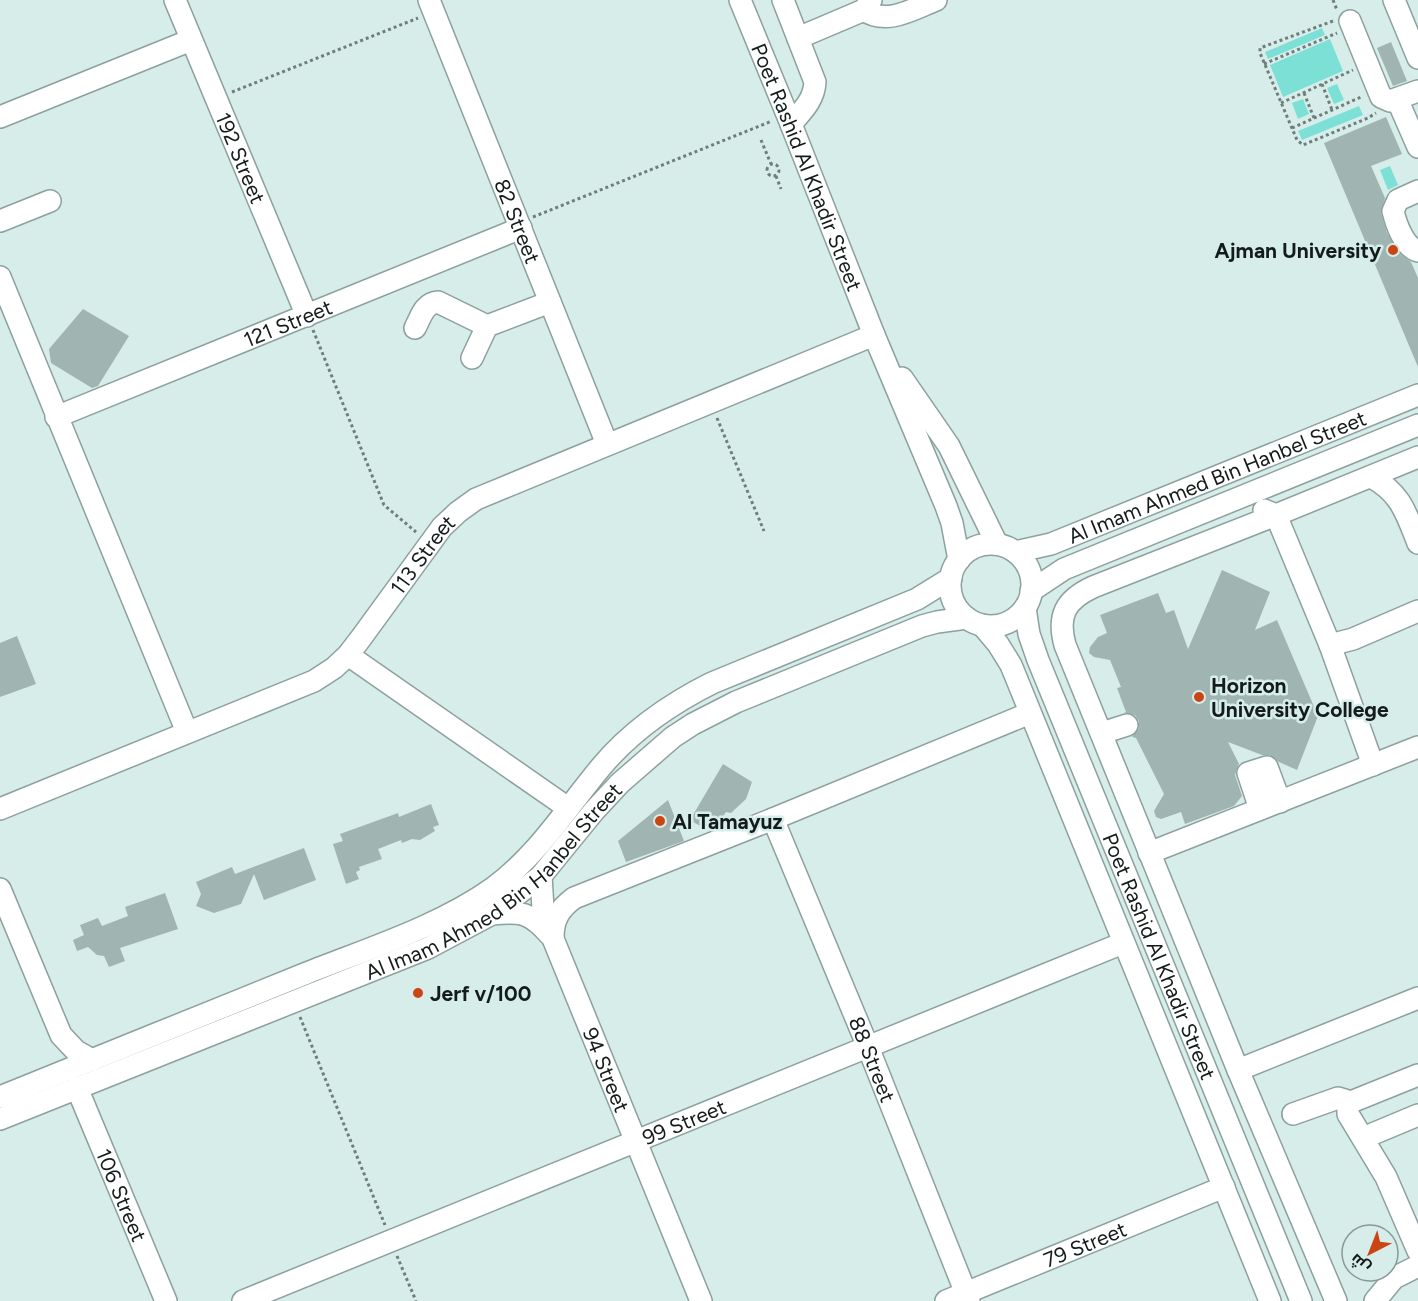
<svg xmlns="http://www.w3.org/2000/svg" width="1418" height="1301" font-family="Figtree,Cairo,sans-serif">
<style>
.green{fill:#7de0d7}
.building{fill:#a0b5b2}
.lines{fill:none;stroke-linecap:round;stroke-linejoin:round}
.minor-casing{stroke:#8ca19e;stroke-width:24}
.path{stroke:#6f7e7c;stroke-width:3;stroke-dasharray:3 3;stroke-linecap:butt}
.minor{stroke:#fff;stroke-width:21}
.poi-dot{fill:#cb4414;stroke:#d7edea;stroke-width:2}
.labels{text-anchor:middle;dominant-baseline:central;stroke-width:5;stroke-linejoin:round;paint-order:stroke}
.street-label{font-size:21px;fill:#141c1b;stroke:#d7edea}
.poi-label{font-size:21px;font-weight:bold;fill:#141c1b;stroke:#d7edea;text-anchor:start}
</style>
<rect width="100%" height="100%" fill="#d7edea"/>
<path class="green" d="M1322 28 1325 35 1268 59 1265 52Z
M1330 39 1343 71 1283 97 1270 65Z
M1337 84 1344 100 1334 104 1327 88Z
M1303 99 1309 114 1298 119 1292 103Z
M1359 106 1363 115 1302 140 1298 131Z
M1390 166 1398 185 1388 190 1380 170Z"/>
<path class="building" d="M1391 42 1407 81 1393 86 1377 48Z
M1386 117 1402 154 1371 166 1385 198 1381 213 1387 233 1399 253 1411 262 1418 278V367L1324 143Z
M83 309 129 336 98 386 92 388 51 363 49 349Z
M1222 570 1270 592 1255 630 1277 620 1318 716 1297 770 1279 762 1270 755H1262L1228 742 1239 764 1235 775 1242 796 1234 806 1185 824 1181 812 1161 819 1156 817 1154 811 1164 794 1136 738 1132 737 1139 728V721L1135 715 1124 713 1126 712 1117 688 1121 687 1110 660 1094 657 1089 653 1090 647 1098 637 1107 633 1100 615 1158 593 1166 613 1174 610 1188 649Z
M17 636 36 684 0 697V643Z
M723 764 752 782 746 799 731 813 726 812 719 822 711 820 705 829 690 820Z
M668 800 684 841 626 862 618 841Z
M431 804 439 825 433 827 435 831 420 840 412 839 402 843 401 840 378 849 382 859 359 867 360 870 356 872 359 879 346 884 333 844 343 841 340 834 398 813 399 817Z
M304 848 316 880 264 900 254 874 241 904 214 913 196 906 201 894 196 882 232 867 235 874Z
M165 893 178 929 120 948 125 961 109 967 104 956 97 955 88 947 77 951 73 940 84 935 80 925 98 918 102 926 128 916 125 907Z"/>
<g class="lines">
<defs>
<g id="minor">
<path id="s1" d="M175 0 307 316"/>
<path id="s2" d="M429 0 607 444"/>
<path id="s3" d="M740 0 791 124 874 335 946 506 952 523 959 560"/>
<path d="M783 0 815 82C814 100 803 110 791 124"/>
<path d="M1394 0 1418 58"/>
<path d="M864 10C886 26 913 9 936 0"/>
<path d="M1350 21 1381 97 1390 101 1418 91"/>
<path d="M798 38 864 10 871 0"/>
<path d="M1397 99 1418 147"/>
<path d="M0 117 191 40"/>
<path d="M1418 191 1398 200 1393 211C1396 224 1404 247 1418 251"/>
<path d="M0 221 50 201"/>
<path d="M0 277 187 732"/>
<path d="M415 328C421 317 424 303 438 302L487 326"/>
<path d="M472 358 487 326 550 302"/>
<path d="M902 378 949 446 997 544"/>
<path id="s4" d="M56 417 521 228"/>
<path d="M1371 477C1401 493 1406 513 1418 543"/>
<path d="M1264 510 1276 515 1330 645 1373 765"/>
<circle cx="991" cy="585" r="41"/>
<path id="s5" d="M1015 552 1051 544 1418 395"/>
<path d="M1031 591 1064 569 1418 425"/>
<path id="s6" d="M1025 608 1029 634 1038 660 1301 1301"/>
<path d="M982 625 998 644 1011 665 1270 1301"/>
<path d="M1330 645 1353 639 1418 611"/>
<path d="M348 655 568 808"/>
<path d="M1102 733 1127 725"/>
<path id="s7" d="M0 809 314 681 334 668 348 655 361 638 442 527 458 512 476 499 874 335"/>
<path d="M1260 809 1248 773 1267 767 1280 802"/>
<path id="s8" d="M773 819 868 1047 969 1301"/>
<path d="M1149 853 1418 747"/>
<path id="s9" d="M541 876 543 909 547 924 701 1301"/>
<path d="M0 889 61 1035 76 1051 92 1060"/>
<path d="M492 914C521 911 530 912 550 935"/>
<path d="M553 938C553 920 559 909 574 898L773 819 1030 713"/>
<path d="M1238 1070 1418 998"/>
<path d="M1418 1075 1351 1102 1348 1108V1114L1386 1177 1418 1251"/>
<path id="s10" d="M77 1088 166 1301"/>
<path d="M0 1097C102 1056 205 1014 307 973 367 949 440 926 493 888 537 856 566 809 601 767 632 730 670 704 712 683L917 599 951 578"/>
<path d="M1293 1114 1338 1098 1351 1102"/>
<path id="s11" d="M0 1119 428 948 492 914 541 876 594 811 620 783 673 737 693 724 736 702 922 626 937 622 967 618"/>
<path d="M1363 1138 1418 1115"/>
<path id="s12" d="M243 1301 1123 943"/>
<path id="s13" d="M946 1301 1224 1187"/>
<path d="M1336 1301 1238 1070 1065 645C1057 616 1065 600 1093 587L1276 515 1418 457"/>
<path d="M1375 1301 1394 1278 1418 1266"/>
</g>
</defs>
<use href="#minor" class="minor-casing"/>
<path class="path" d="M1333 0 1337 10
M1333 21 1260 48V53L1297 140 1303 145 1368 118 1376 113
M1264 64 1337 33
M1322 84 1332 110
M232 92 418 18
M1304 93 1314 118
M1281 103 1353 70
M1292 128 1361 97
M761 140 771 164
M767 170a6 6 0 1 1 12 0a6 6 0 1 1-12 0Z
M776 176 781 189
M533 217 772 121
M313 330 384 505 416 532
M717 418 764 531
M300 1017 385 1225
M397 1256 416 1301"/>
<use href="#minor" class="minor"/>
</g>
<g class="poi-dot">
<circle cx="1393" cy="250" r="6"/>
<circle cx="1199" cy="697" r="6"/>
<circle cx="660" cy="821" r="6"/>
<circle cx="418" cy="993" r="6"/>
</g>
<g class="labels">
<g class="street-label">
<text stroke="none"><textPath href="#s1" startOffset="171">192 Street</textPath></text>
<text stroke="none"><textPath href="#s3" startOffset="180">Poet Rashid Al Khadir Street</textPath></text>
<text stroke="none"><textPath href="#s2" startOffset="238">82 Street</textPath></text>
<text stroke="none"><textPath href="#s4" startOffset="250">121 Street</textPath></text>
<text stroke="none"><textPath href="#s5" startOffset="216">Al Imam Ahmed Bin Hanbel Street</textPath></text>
<text stroke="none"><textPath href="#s7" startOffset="507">113 Street</textPath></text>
<text stroke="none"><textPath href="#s11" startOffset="554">Al Imam Ahmed Bin Hanbel Street</textPath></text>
<text stroke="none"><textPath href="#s6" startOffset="374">Poet Rashid Al Khadir Street</textPath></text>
<text stroke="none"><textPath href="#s8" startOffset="260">88 Street</textPath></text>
<text stroke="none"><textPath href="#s9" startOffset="206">94 Street</textPath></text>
<text stroke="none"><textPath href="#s12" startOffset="476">99 Street</textPath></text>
<text stroke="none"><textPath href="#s10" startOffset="116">106 Street</textPath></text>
<text stroke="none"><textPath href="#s13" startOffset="150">79 Street</textPath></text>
</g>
<g class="poi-label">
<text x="1381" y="250" text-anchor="end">Ajman University</text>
<text x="1211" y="685">Horizon<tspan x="1211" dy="24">University College</tspan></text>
<text x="672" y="821">Al Tamayuz</text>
<text x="430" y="993">Jerf v/100</text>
</g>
</g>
<g transform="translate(1370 1253) rotate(222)"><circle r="28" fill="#d7edea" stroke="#899997" stroke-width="1.5"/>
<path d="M0-4.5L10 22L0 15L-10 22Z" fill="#cb4414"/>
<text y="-9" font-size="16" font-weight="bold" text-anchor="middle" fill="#141c1b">ش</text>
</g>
</svg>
